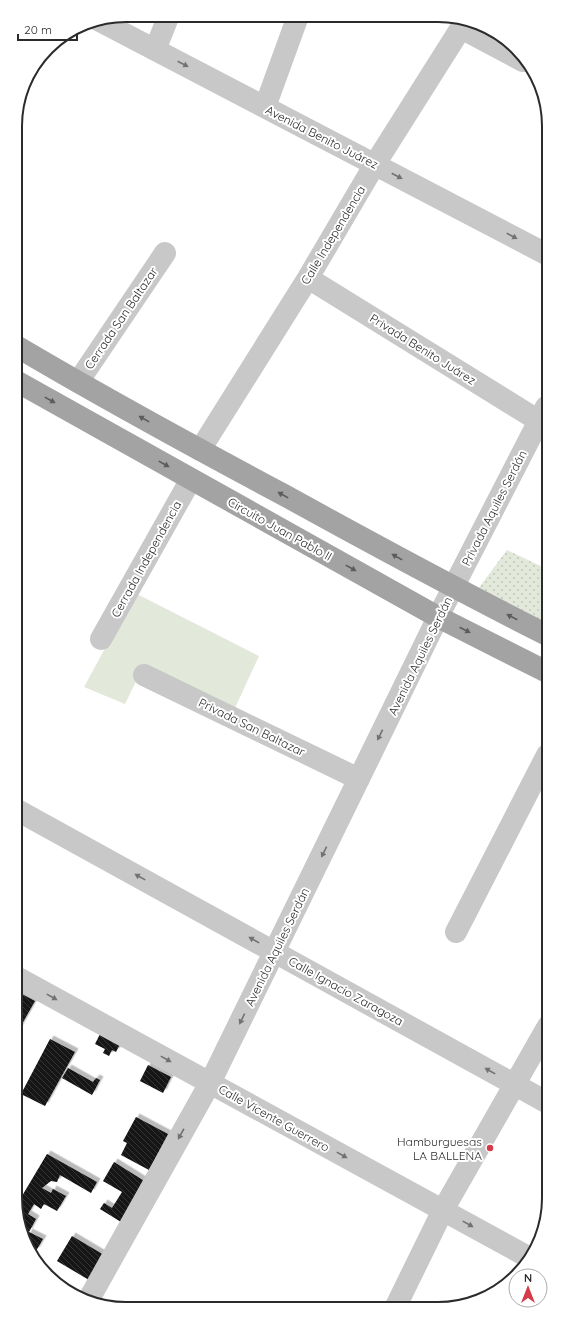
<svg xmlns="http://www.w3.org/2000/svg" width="564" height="1324" font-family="Quicksand,sans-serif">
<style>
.park{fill:url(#park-dots)}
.garden{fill:#e2e8da}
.building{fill:url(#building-back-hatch);filter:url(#shadow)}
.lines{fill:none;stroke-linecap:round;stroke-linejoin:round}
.minor{stroke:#c8c8c8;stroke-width:22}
.major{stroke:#a3a3a3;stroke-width:22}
.oneway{fill:#727272}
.oneway2{fill:#5b5b5b}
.poi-dot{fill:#d43c4a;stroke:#fff;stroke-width:1.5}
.labels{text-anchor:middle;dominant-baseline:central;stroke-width:4;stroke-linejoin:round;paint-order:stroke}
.street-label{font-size:12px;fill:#2b2b2b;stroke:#fff}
.poi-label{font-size:12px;fill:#2b2b2b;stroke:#fff;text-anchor:end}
.rim{fill:none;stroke:#2b2b2b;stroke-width:2}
</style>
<defs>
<pattern id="park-dots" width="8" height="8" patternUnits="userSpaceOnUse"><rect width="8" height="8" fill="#e2e8da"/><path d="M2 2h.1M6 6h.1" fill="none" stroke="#c2c7bb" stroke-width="1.8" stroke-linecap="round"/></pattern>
<pattern id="building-back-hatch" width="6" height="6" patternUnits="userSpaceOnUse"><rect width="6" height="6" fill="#121212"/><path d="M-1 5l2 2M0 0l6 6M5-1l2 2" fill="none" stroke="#353535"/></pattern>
<filter id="shadow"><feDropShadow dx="3.5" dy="-3.5" stdDeviation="0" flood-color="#0004"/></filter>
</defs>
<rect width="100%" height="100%" fill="#fff"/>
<path class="park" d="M507 550 547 569V625L478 589Z"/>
<path class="garden" d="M135 593 259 656 235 708 144 665 125 704 84 687Z"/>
<path class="building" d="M18 992 35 1001 18 1031Z
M101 1032 121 1042 116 1052 112 1050 109 1056 103 1053 105 1049 95 1044Z
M50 1039 75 1052 45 1106 21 1094Z
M148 1065 171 1077 163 1093 140 1081Z
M68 1068 93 1082 96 1078 100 1080 92 1095 62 1078Z
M136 1117 168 1134 149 1170 121 1155 127 1143 123 1141Z
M47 1154 97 1182 91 1193 60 1175 57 1182 51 1181 42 1188 51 1193 53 1189 66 1196 57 1211 44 1204 41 1209 34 1204 28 1214 36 1219 29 1232 43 1239 36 1251 33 1249 26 1238 29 1232 21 1226 20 1228 19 1227V1201Z
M114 1162 146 1182 121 1222 100 1209 104 1203 112 1208 122 1192 103 1181Z
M72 1236 104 1255 89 1280 57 1261Z"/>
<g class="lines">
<path class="minor" d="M98 20 546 254
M461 28 523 61
M155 50 169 15
M265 107 298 16
M308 278 539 421
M78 382 165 253
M200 450 308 278 375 164 466 20
M101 639 191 479
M144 675 359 779
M17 810 548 1103
M456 932 547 755
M18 978 530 1258
M89 1299 210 1083 438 617 546 407
M396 1306 443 1210 548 1026"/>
<path class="major" d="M16 346C104 398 194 447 284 495 371 543 458 590 547 635
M16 381 438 617 547 672"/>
</g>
<defs><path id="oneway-solid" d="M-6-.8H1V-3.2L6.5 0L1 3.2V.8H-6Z"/></defs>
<g class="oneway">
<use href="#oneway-solid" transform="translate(183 64) rotate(27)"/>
<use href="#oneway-solid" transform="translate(397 176) rotate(28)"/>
<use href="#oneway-solid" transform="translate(512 236) rotate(28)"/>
<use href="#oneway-solid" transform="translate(380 735) rotate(116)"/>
<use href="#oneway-solid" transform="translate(324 852) rotate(116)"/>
<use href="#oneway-solid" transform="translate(140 877) rotate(-151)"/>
<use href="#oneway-solid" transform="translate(254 940) rotate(-151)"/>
<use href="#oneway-solid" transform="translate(52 997) rotate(29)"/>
<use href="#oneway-solid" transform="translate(242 1019) rotate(116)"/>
<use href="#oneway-solid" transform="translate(166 1059) rotate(29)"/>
<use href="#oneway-solid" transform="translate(490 1071) rotate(-151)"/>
<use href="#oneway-solid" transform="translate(181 1134) rotate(119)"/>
<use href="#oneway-solid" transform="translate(342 1155) rotate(29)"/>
<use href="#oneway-solid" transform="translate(468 1224) rotate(29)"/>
</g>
<g class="oneway2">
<use href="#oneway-solid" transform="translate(50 400) rotate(29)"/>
<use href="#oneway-solid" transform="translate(144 419) rotate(-151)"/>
<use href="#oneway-solid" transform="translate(164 464) rotate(29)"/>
<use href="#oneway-solid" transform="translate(283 495) rotate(-151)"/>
<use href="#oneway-solid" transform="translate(397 557) rotate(-151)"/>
<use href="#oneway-solid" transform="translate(351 568) rotate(29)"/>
<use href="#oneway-solid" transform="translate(512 617) rotate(-153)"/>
<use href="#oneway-solid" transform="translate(465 630) rotate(27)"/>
</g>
<circle class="poi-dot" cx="490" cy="1148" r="4"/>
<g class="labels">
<g class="street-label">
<text transform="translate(322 137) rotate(27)">Avenida Benito Juárez</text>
<text transform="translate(333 235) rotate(-59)">Calle Independencia</text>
<text transform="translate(121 318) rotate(-56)">Cerrada San Baltazar</text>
<text transform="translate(423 349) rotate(32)">Privada Benito Juárez</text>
<text transform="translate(494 508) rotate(-63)">Privada Aquiles Serdán</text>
<text transform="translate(280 529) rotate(29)">Circuito Juan Pablo II</text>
<text transform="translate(146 559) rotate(-61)">Cerrada Independencia</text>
<text transform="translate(420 656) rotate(-64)">Avenida Aquiles Serdán</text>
<text transform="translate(252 727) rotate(26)">Privada San Baltazar</text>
<text transform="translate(277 947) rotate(-64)">Avenida Aquiles Serdán</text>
<text transform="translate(346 991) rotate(29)">Calle Ignacio Zaragoza</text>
<text transform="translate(274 1118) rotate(29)">Calle Vicente Guerrero</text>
</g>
<g class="poi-label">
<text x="482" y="1141">Hamburguesas<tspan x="482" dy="14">LA BALLENA</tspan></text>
</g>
</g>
<path d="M0 0H564V1324H0ZM126 22H438A104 104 0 0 1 542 126V1198A104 104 0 0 1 438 1302H126A104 104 0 0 1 22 1198V126A104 104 0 0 1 126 22Z" fill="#fff" fill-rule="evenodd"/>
<path class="rim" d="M126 22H438A104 104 0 0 1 542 126V1198A104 104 0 0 1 438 1302H126A104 104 0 0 1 22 1198V126A104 104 0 0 1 126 22Z"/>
<g transform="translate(528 1288)"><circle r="19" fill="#ffffff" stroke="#aaaaaa"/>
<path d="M0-3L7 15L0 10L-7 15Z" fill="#d43c4a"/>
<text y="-6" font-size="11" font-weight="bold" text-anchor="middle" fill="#2b2b2b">N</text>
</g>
<path d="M18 34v6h59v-6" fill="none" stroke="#2b2b2b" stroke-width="2"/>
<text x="24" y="34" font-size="12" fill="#2b2b2b" stroke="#ffffff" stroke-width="3" paint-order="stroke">20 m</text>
</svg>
